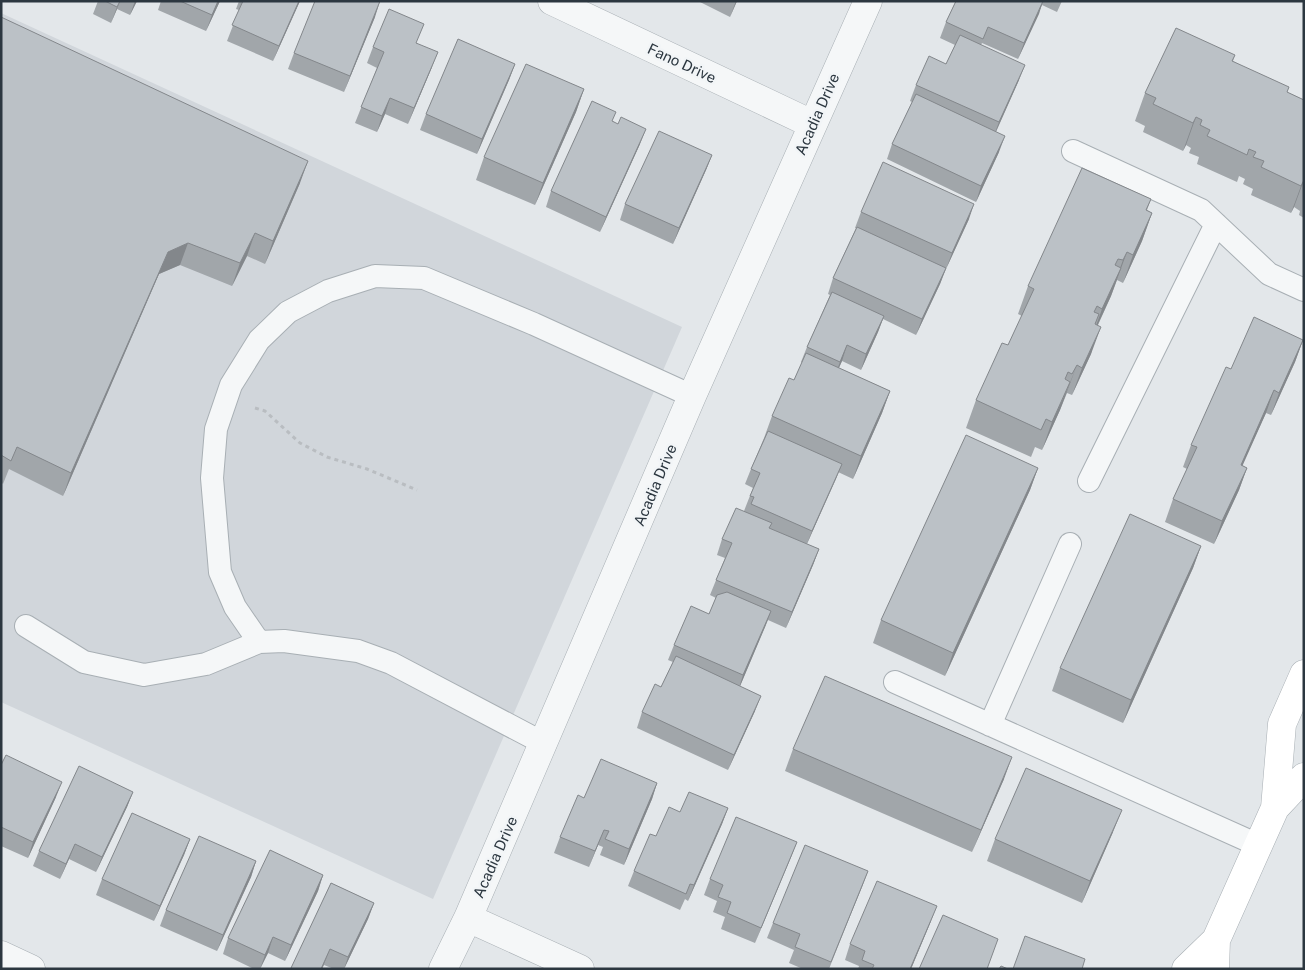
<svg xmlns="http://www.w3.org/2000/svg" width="1305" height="970" font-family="'Public Sans',sans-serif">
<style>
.built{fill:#d1d6db}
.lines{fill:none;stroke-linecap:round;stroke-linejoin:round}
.service-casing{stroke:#a8afb4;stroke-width:24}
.minor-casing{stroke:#a8afb4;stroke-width:29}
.secondary-casing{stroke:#a8afb4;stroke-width:29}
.path{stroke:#b9bdc1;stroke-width:3;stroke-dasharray:4 4;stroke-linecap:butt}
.service{stroke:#f5f7f8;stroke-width:22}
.minor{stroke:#f5f7f8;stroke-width:28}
.secondary{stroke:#fff;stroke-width:28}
.wall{fill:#a1a6aa}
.shaded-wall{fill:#83878b}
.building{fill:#bbc1c6;stroke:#83878b}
.labels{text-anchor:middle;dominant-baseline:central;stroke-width:5;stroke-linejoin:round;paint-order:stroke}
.street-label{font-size:15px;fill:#2c3740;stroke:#f2f5f7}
</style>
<rect width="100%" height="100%" fill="#e3e7ea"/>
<path class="built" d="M1 13 682 327 433 899 1 702Z"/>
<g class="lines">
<defs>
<path id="service" d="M1073 151 1201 210 1269 274 1304 290
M1089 481 1216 224
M26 626 84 662 144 675 206 664 259 642 284 641 358 651 391 663 545 744
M259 642 235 607 220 572 212 478 216 429 231 385 259 340 288 312 328 291 375 276 424 278 534 324 692 396
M895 682 1258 845
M990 725 1070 544"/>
<path id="minor" d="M552 1 812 124
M468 918 580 969
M1 955 31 969
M443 969 468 918 692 396 868 1"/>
<path id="secondary" d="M1275 808 1304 777
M1186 969 1216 940
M1215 969 1216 940 1275 808 1282 724 1304 674"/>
</defs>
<use href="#service" class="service-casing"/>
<use href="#minor" class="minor-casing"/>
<use href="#secondary" class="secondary-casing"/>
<path class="path" d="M255 408 265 411 300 443 327 457 367 469 417 490"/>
<use href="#service" class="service"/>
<use href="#minor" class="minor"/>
<use href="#secondary" class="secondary"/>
</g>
<path class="wall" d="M98 1H137L130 15 117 9 111 23 93 14Z
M161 1H220L206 31 158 10Z
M239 1H300L273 61 227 41 239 10 236 9Z
M698 1H737L730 17Z
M956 1H1062L1057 12 1042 5 1018 59 982 43 981 45 1019 80 996 132 999 152 976 202 887 159 892 144 912 102 910 101 916 85 946 64 955 45 940 38 946 22Z
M1 17 300 183 265 264 247 256 232 286 180 265 159 274 63 496 9 469 3 484 1 482Z
M375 17 344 92 288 69 294 53Z
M417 43 432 67 408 124 385 114 377 132 355 123 377 68 367 63 373 47Z
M1235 55 1233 61 1287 92 1304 100V218L1299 215 1300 211 1294 207 1291 213 1251 195 1253 189 1243 184 1245 179 1239 176 1237 182 1197 164 1199 157 1189 153 1191 148 1186 145 1183 151 1143 132 1145 126 1135 121 1145 93Z
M515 64 509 80 477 154 420 130 426 114Z
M584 89 576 112 535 205 476 180 484 157Z
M613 121 640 144 600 232 546 207 551 191Z
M712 155 706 170 673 244 620 220 625 204Z
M1151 199 1147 210 1152 213 1142 241 1123 283 1117 280 1111 296 1098 325 1091 354 1072 395 1067 393 1060 410 1042 450 1035 447 1031 457 966 428 976 400 1008 345 1022 316 1018 314 1028 286Z
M861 212 969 219 946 269 940 284 916 335 883 319 878 332 861 370 842 361 839 368 890 391 882 413 853 479 838 472 807 544 819 549 813 565 786 628 768 620 740 686 755 711 728 770 637 728 642 712 661 687 673 662 668 660 674 645 709 614 716 598 710 595 725 558 717 555 722 539 744 511 753 488 745 484 751 469 764 438 772 416 794 380 802 363 801 362 807 347 830 295 828 294 833 278 856 228H855Z
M1303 340 1295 362 1271 415 1266 413 1242 465 1247 468 1239 490 1214 544 1165 522 1173 499 1187 469 1183 467 1191 445 1231 369Z
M1038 468 1030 490 945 676 873 643 881 620Z
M1201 546 1193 568 1123 723 1052 691 1060 668Z
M793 749 1004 779 972 852 785 771Z
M1 765 56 797 28 858 1 846Z
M657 783 652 799 624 865 600 855 603 847 598 845 589 867 554 853 560 837 584 798Z
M133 792 127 807 96 872 69 859 60 879 33 866 39 851Z
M728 808 722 824 688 901 685 899 680 910 628 886 634 871 656 836 680 812Z
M1113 832 1082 903 987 861 995 839Z
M190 839 184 855 154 921 96 895 102 879Z
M797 842 791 857 755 943 721 929 725 917 713 912 717 901 704 895 710 879Z
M256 861 251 877 217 951 160 926 166 910Z
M868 871 829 969H803L789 963 794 950 767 938 773 923Z
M323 875 318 891 285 961 268 953 260 969H254L223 954 228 938Z
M331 883 374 903 368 919 344 969H334L324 965 322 969H291Z
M931 921 911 969H858L859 966 845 960 850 944Z"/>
<path class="shaded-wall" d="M120 1 117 9 111 23 117 7Z
M135 1H137L130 15Z
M218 1H220L206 31 212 15Z
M299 1H300L273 61 279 46Z
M380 1 375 17 344 92 350 76Z
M736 1H737L730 17Z
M1043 1 1039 14 1018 59 1024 43Z
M438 52 432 67 408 124 414 108Z
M515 64 509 80 477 154 482 139Z
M1025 65 1019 80 993 138 999 122Z
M584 89 576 112 535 205 543 183Z
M390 98 385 114 377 132 382 116Z
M1196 117 1186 145 1183 151 1193 123Z
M646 129 640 144 600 232 606 217Z
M1005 136 999 152 976 202 981 186Z
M712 155 706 170 673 244 679 228Z
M308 161 300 183 265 264 273 241Z
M1304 180 1294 207 1291 213 1301 186Z
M974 204 969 219 946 269 952 253Z
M1152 213 1142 241 1123 283 1133 255Z
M255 233 247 256 232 286 240 263Z
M188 243 180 265 159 274 63 496 71 473 168 252Z
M1127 252 1111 296 1092 337 1102 309 1116 279 1123 260Z
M946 268 940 284 916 335 922 319Z
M884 316 878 332 861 370 866 354Z
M1101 327 1091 354 1072 395 1082 368Z
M1303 340 1295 362 1271 415 1279 393Z
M847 345 842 361 834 378 840 362Z
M1077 365 1060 410 1042 450 1052 422 1067 390Z
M1274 390 1266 413 1233 487 1241 465Z
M890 391 882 413 853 479 861 456Z
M842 464 836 479 806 546 812 531Z
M1038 468 1030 490 945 676 953 653Z
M1247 468 1239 490 1214 544 1222 521Z
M1201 546 1193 568 1123 723 1131 700Z
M819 549 813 565 786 628 792 612Z
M771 611 765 627 738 691 743 675Z
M761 696 755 711 728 770 734 755Z
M1012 757 1004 779 972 852 981 830Z
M62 782 56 797 28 858 33 842Z
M657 783 652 799 624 865 629 849Z
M133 792 127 807 96 872 102 857Z
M728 808 722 824 688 901 694 885Z
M1122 810 1113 832 1082 903 1090 881Z
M604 830 598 845 589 867 595 851Z
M190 839 184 855 154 921 160 906Z
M797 842 791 857 755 943 761 928Z
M75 844 69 859 60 879 66 864Z
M256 861 251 877 217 951 223 935Z
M868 871 862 887 828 969 831 962Z
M323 875 318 891 285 961 291 945Z
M374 903 368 919 344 969 348 957Z
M937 906 931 921 911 969H910Z
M273 937 268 953 260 969 265 955Z
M330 949 322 969H321Z"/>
<path class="building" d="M105 1H120L117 7Z
M180 1H218L212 15Z
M243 1H299L279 46 232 25Z
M315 1H380L350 76 294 53Z
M956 1H1043L1024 43 988 27 983 39 946 22Z
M389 9 424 24 416 43 438 52 414 108 390 98 382 116 361 107 384 52 373 47Z
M1 17 308 161 273 241 255 233 240 263 188 243 168 252 71 473 17 447 11 461 1 455Z
M1176 28 1235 55 1232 61 1289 87 1287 92 1304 100V180L1301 186 1261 167 1264 161 1253 157 1256 152 1249 149 1247 155 1207 136 1210 130 1200 125 1202 120 1196 117 1193 123 1153 104 1156 98 1145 93Z
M960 35 1025 65 999 122 916 85 929 56 946 64Z
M458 39 515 64 482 139 426 114Z
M526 64 584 89 543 183 484 157Z
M916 94 1005 136 981 186 892 144Z
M592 101 616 112 612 121 618 124 621 117 646 129 606 217 551 191Z
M659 131 712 155 679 228 625 204Z
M883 162 974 204 952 253 861 212Z
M1082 168 1151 199 1146 210 1152 213 1133 255 1127 252 1123 260 1118 259 1115 265 1121 268 1102 309 1097 306 1094 312 1099 314 1095 324 1101 327 1082 368 1077 365 1072 374 1068 372 1065 379 1070 382 1052 422 1046 419 1041 430 976 400 1002 343 1008 345 1034 289 1028 286Z
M857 227 946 268 922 319 833 278Z
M832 292 884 316 866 354 847 345 840 362 807 347Z
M1254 317 1303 340 1279 393 1274 390 1241 465 1247 468 1222 521 1173 499 1197 447 1191 445 1226 367 1231 369Z
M806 353 890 391 861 456 772 416 789 378 794 380Z
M768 431 842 464 812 531 751 504 754 497 750 496 760 473 751 469Z
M966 435 1038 468 953 653 881 620Z
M736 508 772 523 769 528 819 549 792 612 716 580 732 543 722 539Z
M1130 514 1201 546 1131 700 1060 668Z
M727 592 771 611 743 675 674 645 691 606 709 614 717 595Z
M676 656 761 696 734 755 642 712 655 684 661 687Z
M825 676 1012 757 981 830 793 749Z
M6 755 62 782 33 842 1 827V765Z
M601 759 657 783 629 849 605 839 609 831 604 830 595 851 560 837 578 795 584 798Z
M79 766 133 792 102 857 75 844 66 864 39 851Z
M1026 768 1122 810 1090 881 995 839Z
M689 792 728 808 694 885 690 884 686 894 634 871 650 834 656 836 669 807 680 812Z
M132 813 190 839 160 906 102 879Z
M736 817 797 842 761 928 727 913 731 902 718 897 723 885 710 879Z
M199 836 256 861 223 935 166 910Z
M805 845 868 871 831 962 795 947 800 934 773 923Z
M270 850 323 875 291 945 273 937 265 955 228 938Z
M877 881 937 906 910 969H872L874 965 862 960 865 951 850 944Z
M331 883 374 903 348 957 330 949 321 969H293L291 968Z
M943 915 998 939 987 969H919Z
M1025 936 1085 959 1082 969H1013Z
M1001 966 1008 969H999Z"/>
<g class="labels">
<g class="street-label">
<text transform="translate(682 63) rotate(25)">Fano Drive</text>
<text transform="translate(817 114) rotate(-66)">Acadia Drive</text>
<text transform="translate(655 485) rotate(-67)">Acadia Drive</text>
<text transform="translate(495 857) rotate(-66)">Acadia Drive</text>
</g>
</g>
<rect width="1305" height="970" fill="none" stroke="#2c3740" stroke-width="5"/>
</svg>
